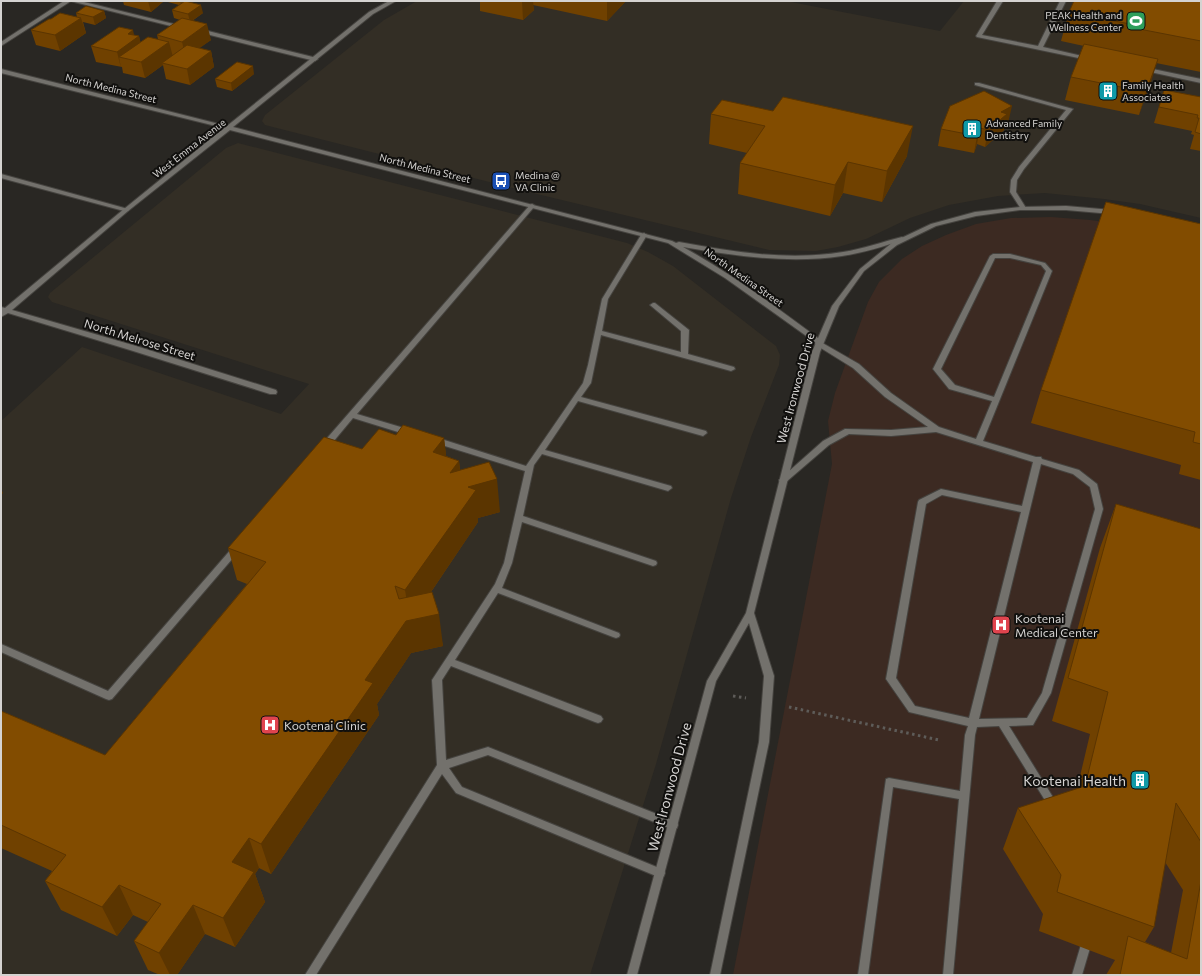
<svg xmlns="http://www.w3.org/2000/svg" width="1202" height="976" font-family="Commissioner,sans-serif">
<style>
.built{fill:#332e25}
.medical{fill:#3c2a22}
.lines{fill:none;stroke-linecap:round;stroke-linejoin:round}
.service-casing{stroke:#45433f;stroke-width:2}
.minor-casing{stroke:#45433f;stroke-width:2}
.tertiary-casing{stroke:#45433f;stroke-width:2}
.path{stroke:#5e5c59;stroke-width:3;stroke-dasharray:2.5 3.5;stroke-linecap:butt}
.service{fill:#73716c;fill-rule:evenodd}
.minor{fill:#73716c;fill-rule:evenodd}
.tertiary{fill:#73716c;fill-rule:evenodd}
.wall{fill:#704100;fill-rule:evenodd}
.shaded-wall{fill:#5b3500}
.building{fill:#824c00;stroke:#5b3500}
.labels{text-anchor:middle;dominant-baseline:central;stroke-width:4;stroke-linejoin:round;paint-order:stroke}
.far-poi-label{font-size:10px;fill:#d5d3d1;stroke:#11100e;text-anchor:start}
.far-street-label{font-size:10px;fill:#d5d3d1;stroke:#11100e}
.street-label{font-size:12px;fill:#d5d3d1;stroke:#11100e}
.poi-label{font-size:12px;fill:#d5d3d1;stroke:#11100e;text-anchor:start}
.near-poi-label{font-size:14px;fill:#d5d3d1;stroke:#11100e;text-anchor:end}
.near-street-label{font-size:14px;fill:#d5d3d1;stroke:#11100e}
</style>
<rect width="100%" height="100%" fill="#292723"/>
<path class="built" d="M417 1H786L940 31 964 1H1201V218L1140 204 1104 199 1045 193 998 196 949 205 910 218 866 239 838 247 816 251 769 250 537 194 265 125 262 121 265 115 384 20Z
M238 143 627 243 648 252 673 266 776 346 780 355 779 365 751 437 731 498 656 764 590 975H1V421L82 347 281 414 309 384 52 302 48 297 50 293 226 148Z"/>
<path class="medical" d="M1051 217 1090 220 1128 225 1201 243V975H733L832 464 828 421 835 393 868 302 879 282 902 259 922 246 946 235 976 224 1011 218Z"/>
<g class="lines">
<defs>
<path id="service" d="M70 1H80L186 27 183 29Z
M997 1H1003L982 35 1038 46 1060 1H1066L1043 47 1091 58 1088 60 977 37 976 36Z
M200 29 317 58 318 59 315 61 198 32 197 31Z
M1143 67 1201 79V83L1141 70V68Z
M975 83H979L1073 109 1024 169 1017 180 1016 192 1026 208 1025 209H1021L1010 192 1011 180 1019 167 1066 110 975 85Z
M1 174 128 209 129 210 126 212 124 211 1 178Z
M532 204 534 205V207L357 414 414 431 415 433 414 435 411 436 353 418 328 448H322L321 446 322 444 530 205Z
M644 233 647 235 608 299 602 331 681 352V331L650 305 653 303H655L689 330 688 354 734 367 735 369 731 371 601 335 591 383 581 397 706 431 707 433 703 436 578 401 545 450 671 486 672 488 668 491 542 454 534 465 523 516 656 561 657 563 656 565 653 566 522 522 512 563 502 588 619 633 620 635 619 637 616 638 613 637 498 593 455 660 601 716 603 719 601 722 598 723 595 722 451 666 442 680 446 760 488 747 677 822 678 825 677 828 673 829 669 828 488 755 449 768 462 787 664 870 665 873 664 876 660 878 656 876 456 793 442 774 316 975H305L437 765 432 680 495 584 504 563 525 471 432 442 431 440 435 437 526 466 583 383 588 365 602 299 641 235Z
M993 254H1010L1045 263 1052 271 983 441 1036 457H1041L1042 459 1079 470 1097 484 1103 509 1051 693 1033 725 1009 726 1059 807 1057 810 1054 811 1051 810 999 726 977 727 975 735 953 975H943L959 799 893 787 868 975H858L886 779 889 778 960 791 965 735 968 726 909 712 886 679 918 502 919 500 941 489 1022 506 1033 462 936 432 891 436 849 434 829 445 786 482H780L779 480 823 441 845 429 891 430 928 427 885 397 853 368 816 345 815 343 816 341H819L859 364 891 393 939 427 976 439 992 401 949 389 933 369 990 256ZM995 258H1010L1041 265 1046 271 994 397 955 385 941 369ZM1041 464 1073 474 1090 487 1095 509 1042 693 1027 718 979 719ZM942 495 1021 512 969 718 915 706 896 678 926 504Z
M236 546 239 547 240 549 239 551 112 699 109 700 106 699 1 652V644L108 691 233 547Z
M1085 943 1089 944 1090 948 1082 975H1072L1080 948 1081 944Z"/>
<path id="minor" d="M64 1H71L1 46V42Z
M389 1H396L373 14 233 127 672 241 676 243 679 242C733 252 788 261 843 252 863 249 882 242 902 237L905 239 904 240C884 246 863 253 842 256 789 264 736 256 683 247 732 274 777 308 822 341L823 343 822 345H819L725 278 668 243 230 130 128 211 12 310 136 346 276 390 277 392 276 394H270L130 350 8 313 1 317V307L5 308 124 209 224 128 1 73V69L227 126 369 12Z"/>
<path id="tertiary" d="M1066 206 1112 210 1115 212 1112 214 1066 210H1020L976 216 936 226 897 245 864 271 839 306 820 352 754 613 774 676 769 742 720 975H710L759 742 764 676 749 623 716 681 637 975H627L707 681 746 613 812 352 832 306 860 269 893 242 931 224 975 212 1020 207Z"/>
</defs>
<use href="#service" class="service-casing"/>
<use href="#minor" class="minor-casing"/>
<use href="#tertiary" class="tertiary-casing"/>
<path class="path" d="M733 696 746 698
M789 707 939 740"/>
<use href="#service" class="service"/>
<use href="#minor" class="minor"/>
<use href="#tertiary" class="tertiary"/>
</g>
<path class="wall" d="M123 1H164L151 12 124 5Z
M167 1H188L187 2 203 13 192 21 211 40 199 48 211 51 214 67 190 85 166 79 163 65 145 78 123 73 122 67 96 62 91 46 134 35 139 36 140 42 158 39 157 35 180 20 174 18 172 10 179 5 168 2Z
M480 1H626L607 21 533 5 534 10 523 20 480 11Z
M1201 1V72L1156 63 1139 115 1065 100 1071 77 1084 46 1061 41 1069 12Z
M104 11 106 18 95 25 83 22 86 33 60 51 36 45 31 30 51 19 77 17 76 13Z
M254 74 232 91 217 87 215 79Z
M1164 90 1201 97V151L1190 149 1194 135 1191 134 1192 131 1154 123Z
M711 114 907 156 882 202 843 193 830 216 738 194 740 163 747 153 709 144Z
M1008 123 1005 124 1004 130 985 147 977 144 974 153 938 146 941 129Z
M1201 224V480L1179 474 1181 465 1031 423 1041 390Z
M396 435 444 438 446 456 459 461 460 470 500 512 478 518V522L431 592 443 646 411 653 377 704 379 715 271 874 259 868 255 874 265 902 235 947 205 934 177 975H160L148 970 134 941 148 922 133 915 117 936 61 910 45 881 52 871 1 848V711L105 755 247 584 237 580 228 548 362 449Z
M1116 504 1201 529V975H1106L1115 960 1039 931 1043 914 1003 849 1018 808 1077 789 1090 734 1052 721 1100 548ZM1165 862 1183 890 1171 953 1145 942 1154 927Z"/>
<path class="shaded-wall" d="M148 1H164L151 12Z
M180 1H188L181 6Z
M522 1H533L534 10 523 20Z
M607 1H626L607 21Z
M201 5 203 13 190 22 188 14Z
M104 11 106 18 95 25 93 17Z
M81 18 86 33 60 51 55 35Z
M207 24 211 40 186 58 182 42Z
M133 30 135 39 139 36 143 52 119 57 121 68 117 52 128 34Z
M169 42 173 57 162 63 163 65 145 78 141 62Z
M211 51 214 67 190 85 187 69Z
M1158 59 1151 82 1139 115 1146 92Z
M253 66 254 74 232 91 231 83Z
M1012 106 1008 123 1005 124 1004 130 985 147 988 130 1001 112Z
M913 126 907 156 882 202 887 171Z
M980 128 977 144 974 153 977 136Z
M848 162 843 193 830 216 835 185Z
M444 438 448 471 433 452Z
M459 461 462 493 450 473Z
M497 479 500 512 478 518V522L412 620 439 614 443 646 411 653 377 704 379 715 271 874 261 844 365 680 406 621 410 620 405 590 468 487Z
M1 489 3 493 1 495Z
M249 838 259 868 255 874 265 902 235 947 223 918 232 862Z
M119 885 133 915 117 936 102 907Z
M193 905 205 934 177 975H170L159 953Z"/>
<path class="building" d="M185 1 201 5 188 14 172 10Z
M1074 1H1201V41L1134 28 1135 25 1069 12Z
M86 6 104 11 93 17 76 13Z
M60 13 81 18 55 35 31 30 49 19H51Z
M182 18 207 24 182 42 157 35Z
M119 27 133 30 128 34 139 36 117 52 91 46Z
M148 37 169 42 141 62 119 57Z
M1084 44 1158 59 1146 92 1071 77Z
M187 45 211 51 187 69 162 63Z
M237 62 253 66 231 83 215 79Z
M1164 90 1201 97V134L1195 132 1199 118H1197L1198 115 1159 107Z
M984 91 1012 106 1001 112 1007 114 988 130 980 128 977 136 941 129 950 106Z
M783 97 913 126 887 171 848 162 835 185 740 163 765 126 711 114 722 100 773 111Z
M1106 202 1201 224V444L1193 442 1195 432 1041 390Z
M403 425 444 438 433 452 459 461 450 473 489 462 497 479 468 487 476 490 405 590 395 586 399 599 432 592 439 614 406 621 365 680 373 683 261 844 249 838 232 862 254 872 223 918 193 905 159 953 134 941 161 904 119 885 102 907 45 881 66 855 1 825V711L105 755 266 562 228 548 324 437 362 449 379 429 396 435Z
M1116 504 1201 529V842L1176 803 1154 927 1057 892 1061 875 1018 808 1085 786 1108 692 1068 678Z
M1201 881V975H1120L1128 936 1187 959Z"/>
<defs>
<symbol id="stadium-square" viewBox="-11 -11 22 22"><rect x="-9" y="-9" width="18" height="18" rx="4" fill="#2e9e5b" stroke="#11100e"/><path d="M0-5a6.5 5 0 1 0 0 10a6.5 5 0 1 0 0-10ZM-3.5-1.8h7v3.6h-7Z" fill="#fff"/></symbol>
<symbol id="building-square" viewBox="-11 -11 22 22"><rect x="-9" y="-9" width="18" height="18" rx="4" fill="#0f9aa8" stroke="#11100e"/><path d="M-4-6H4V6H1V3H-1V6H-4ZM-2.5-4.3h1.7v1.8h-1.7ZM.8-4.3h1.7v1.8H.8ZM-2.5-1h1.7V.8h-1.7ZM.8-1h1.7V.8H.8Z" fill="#fff"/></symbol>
<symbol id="bus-square" viewBox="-11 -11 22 22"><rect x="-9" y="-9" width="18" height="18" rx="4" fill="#1a4fb4" stroke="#11100e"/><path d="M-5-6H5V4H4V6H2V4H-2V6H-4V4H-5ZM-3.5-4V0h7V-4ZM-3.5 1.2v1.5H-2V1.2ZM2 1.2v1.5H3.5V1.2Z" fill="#fff"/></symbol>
<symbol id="hospital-square" viewBox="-11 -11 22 22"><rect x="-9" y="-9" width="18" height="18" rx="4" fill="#e0444e" stroke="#11100e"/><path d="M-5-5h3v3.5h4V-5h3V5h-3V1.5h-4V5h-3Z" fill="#fff"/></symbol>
</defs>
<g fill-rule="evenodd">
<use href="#stadium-square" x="1125" y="10" width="22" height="22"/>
<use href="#building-square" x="1097" y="80" width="22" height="22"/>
<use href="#building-square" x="961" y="118" width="22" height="22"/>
<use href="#bus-square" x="490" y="170" width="22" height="22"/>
<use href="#hospital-square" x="990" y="614" width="22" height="22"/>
<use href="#hospital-square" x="259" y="714" width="22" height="22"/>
<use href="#building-square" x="1129" y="769" width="22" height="22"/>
</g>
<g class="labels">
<g class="far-poi-label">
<text x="1122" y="15" text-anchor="end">PEAK Health and<tspan x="1122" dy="12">Wellness Center</tspan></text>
<text x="1122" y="85">Family Health<tspan x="1122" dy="12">Associates</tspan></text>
<text x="986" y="123">Advanced Family<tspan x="986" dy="12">Dentistry</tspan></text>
<text x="515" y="175">Medina @<tspan x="515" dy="12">VA Clinic</tspan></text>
</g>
<g class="far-street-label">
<text transform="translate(111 88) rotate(14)">North Medina Street</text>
<text transform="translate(189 148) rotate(-38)">West Emma Avenue</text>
<text transform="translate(425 168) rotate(14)">North Medina Street</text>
<text transform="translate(744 277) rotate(35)">North Medina Street</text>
</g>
<g class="street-label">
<text transform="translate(140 339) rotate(17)">North Melrose Street</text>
<text transform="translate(795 388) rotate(-75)">West Ironwood Drive</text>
</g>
<g class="poi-label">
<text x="1015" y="618">Kootenai<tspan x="1015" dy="14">Medical Center</tspan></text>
<text x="284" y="725">Kootenai Clinic</text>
</g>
<g class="near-poi-label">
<text x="1126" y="780">Kootenai Health</text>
</g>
<g class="near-street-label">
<text transform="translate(669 787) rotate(-75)">West Ironwood Drive</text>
</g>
</g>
<rect width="1202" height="976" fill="none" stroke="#d5d3d1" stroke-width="4"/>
</svg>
